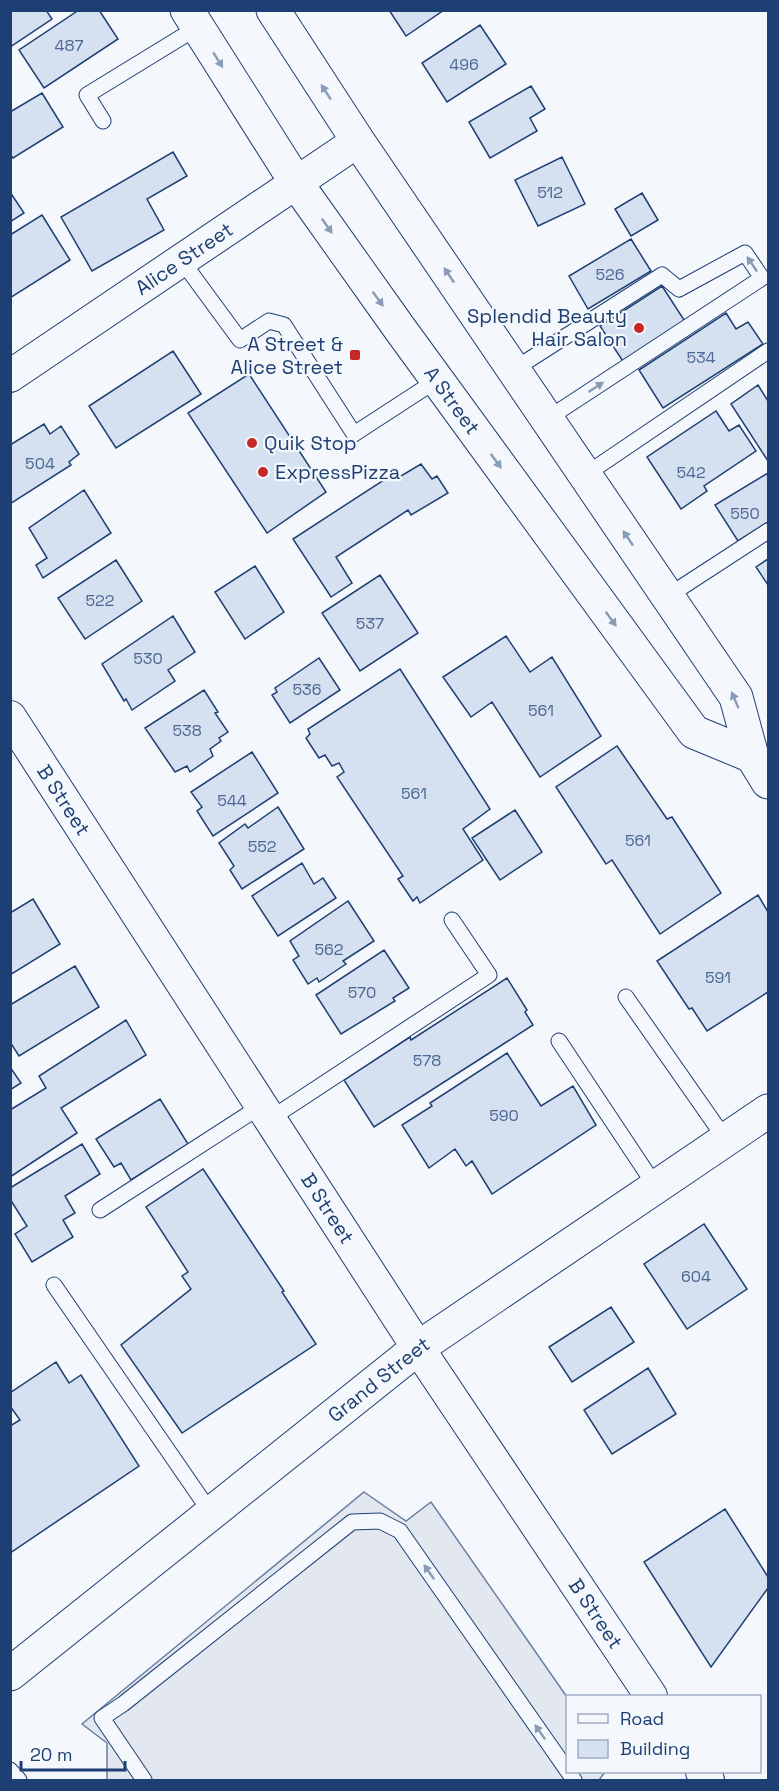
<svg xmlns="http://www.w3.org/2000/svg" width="779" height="1791" font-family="'Space Grotesk',sans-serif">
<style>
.parking{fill:#e3e8f0;stroke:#687fa3;stroke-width:1.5}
.building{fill:#d5e0f0;stroke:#1d3f73;stroke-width:1.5}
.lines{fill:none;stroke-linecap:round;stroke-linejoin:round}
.service-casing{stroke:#1d3f73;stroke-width:17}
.minor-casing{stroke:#1d3f73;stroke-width:34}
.tertiary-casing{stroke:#1d3f73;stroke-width:35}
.secondary-casing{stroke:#1d3f73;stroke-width:35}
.service{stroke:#f4f7fb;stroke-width:15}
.minor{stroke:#f4f7fb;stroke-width:32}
.tertiary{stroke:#f4f7fb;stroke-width:33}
.secondary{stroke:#f4f7fb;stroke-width:33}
.oneway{fill:#889bb7}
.poi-dot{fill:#c62828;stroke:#f4f7fb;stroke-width:2}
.labels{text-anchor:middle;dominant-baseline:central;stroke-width:4.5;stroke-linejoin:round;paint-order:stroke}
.number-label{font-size:16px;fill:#4b6792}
.street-label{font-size:20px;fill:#1d3f73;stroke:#f4f7fb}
.poi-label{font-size:20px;fill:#1d3f73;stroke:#f4f7fb;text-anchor:end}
</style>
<rect width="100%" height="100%" fill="#f4f7fb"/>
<path class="parking" d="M364 1492 406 1521 431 1502 567 1697 568 1772H605L599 1780H107V1743L82 1724Z"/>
<path class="building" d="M10 10H46L52 19 10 47Z
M79 10H99L118 39 44 88 19 50Z
M389 10H444L406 36Z
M480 25 506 64 447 102 422 63Z
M531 86 545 109 530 118 537 131 490 158 469 122Z
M42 93 63 127 13 158 10 154V112Z
M173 152 187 176 147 199 164 230 92 271 61 217Z
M562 157 585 204 538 226 515 180Z
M10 192 24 213 10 222Z
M642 193 658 220 631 236 615 209Z
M42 215 70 260 10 298V235Z
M631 239 651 271 588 309 569 276Z
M662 286 686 323 624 363 600 326Z
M726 313 736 329 748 322 763 344 663 408 639 370Z
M173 351 201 394 116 448 89 406Z
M249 374 326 492 267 533 188 413Z
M758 385 768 401V461L731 404Z
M716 411 729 431 739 425 756 451 704 486 707 491 681 509 647 457Z
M44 424 50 434 61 426 79 454 69 462 71 465 10 504V445Z
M421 464 432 479 437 476 448 493 411 515 408 510 336 557 352 583 331 597 293 539 393 474 396 479Z
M768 473V522L738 541 715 505Z
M84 490 111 533 43 578 36 565 47 558 29 528Z
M768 559V585L756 567Z
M116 560 142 601 85 639 58 598Z
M255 566 284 612 245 639 215 592Z
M380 575 418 633 360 671 322 613Z
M173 616 195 652 168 670 175 681 132 710 126 699 124 701 102 664Z
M506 636 530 672 552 657 601 736 540 777 492 702 471 717 443 677Z
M319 658 340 690 290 723 272 695 277 692 275 688Z
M400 669 490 809 463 829 483 860 420 903 417 897 413 901 398 879 403 876 337 777 344 772 339 763 332 766 325 755 319 758 306 738 310 734 308 729Z
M204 690 218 712 215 713 228 732 219 738 221 741 210 749 213 756 190 772 187 766 175 772 145 728Z
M617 746 667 819 672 817 721 893 660 934 612 860 606 864 556 787Z
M252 752 278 793 213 836 197 811 202 807 191 792Z
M278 807 304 849 242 889 230 870 234 866 219 843 245 824 248 828Z
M515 810 542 852 500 880 472 838Z
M302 863 314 884 323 878 336 898 278 936 252 896Z
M758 895 768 912V992L707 1031 692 1008 689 1009 657 961Z
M33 899 60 944 10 975V913Z
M348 901 374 941 343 961 346 964 319 982 317 978 308 984 293 960 299 956 290 941Z
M384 950 409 988 393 998 395 1001 341 1034 316 995Z
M75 966 99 1007 19 1056 10 1042V1005Z
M507 978 527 1010 525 1012 533 1025 374 1127 344 1080 410 1037 411 1040Z
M126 1020 146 1055 61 1108 77 1133 10 1177V1110L46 1088 39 1076Z
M507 1053 541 1106 573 1086 596 1125 492 1194 472 1161 466 1166 455 1149 429 1168 402 1125 432 1106 430 1103Z
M10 1067 21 1083 10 1090Z
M160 1099 188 1144 131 1180 121 1163 114 1167 96 1139Z
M82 1144 100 1174 65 1196 75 1213 63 1220 73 1237 32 1262 15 1234 27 1226 10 1199V1188Z
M203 1169 284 1291 282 1292 316 1344 182 1433 121 1345 191 1289 182 1276 188 1272 146 1207Z
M704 1224 747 1289 687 1329 644 1264Z
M611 1307 634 1342 572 1382 549 1347Z
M56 1362 69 1383 81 1375 139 1466 10 1553V1426L20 1420 10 1406V1393Z
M648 1368 676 1414 612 1454 584 1410Z
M725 1509 768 1577V1588L711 1667 644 1562Z"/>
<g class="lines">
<defs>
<path id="service" d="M103 121 87 95 198 27
M182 261 240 340 269 321 284 325 354 434 437 380
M513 370 662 275 679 289 745 253 762 278 547 419
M585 475 768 351
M668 596 768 531
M626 997 726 1140
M559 1041 656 1187
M270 1119 489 975 452 920
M100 1210 261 1106
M54 1285 211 1513
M10 1770 19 1780
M144 1780 102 1718 123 1704 352 1522 380 1521 400 1531 574 1780"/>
<g id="minor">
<path id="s1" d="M10 376 358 141"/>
<path id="s2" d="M10 717 418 1348 651 1696"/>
<path d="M702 1772 708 1780"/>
</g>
<g id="tertiary">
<path id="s3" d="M10 1674 418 1348 768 1111"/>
</g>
<g id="secondary">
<path id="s4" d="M187 10 297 184 400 329 694 732 752 756"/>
<path d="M273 10 358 141 736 697 752 756 768 782"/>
</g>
</defs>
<use href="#service" class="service-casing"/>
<use href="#minor" class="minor-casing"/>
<use href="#tertiary" class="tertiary-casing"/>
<use href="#secondary" class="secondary-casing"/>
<use href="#service" class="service"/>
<use href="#minor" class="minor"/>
<use href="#tertiary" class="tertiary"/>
<use href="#secondary" class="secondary"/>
</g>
<defs><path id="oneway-solid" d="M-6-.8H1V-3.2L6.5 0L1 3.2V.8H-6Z" transform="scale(1.5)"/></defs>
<g class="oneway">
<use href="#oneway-solid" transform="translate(218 60) rotate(58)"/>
<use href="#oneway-solid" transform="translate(326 92) rotate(-123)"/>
<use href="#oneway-solid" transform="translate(327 226) rotate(55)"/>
<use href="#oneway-solid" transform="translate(752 264) rotate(-124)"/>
<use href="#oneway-solid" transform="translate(449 275) rotate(-124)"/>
<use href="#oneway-solid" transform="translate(378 299) rotate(54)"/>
<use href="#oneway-solid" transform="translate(596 387) rotate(-33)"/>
<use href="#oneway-solid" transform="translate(496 461) rotate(54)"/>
<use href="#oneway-solid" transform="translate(628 538) rotate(-124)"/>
<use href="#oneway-solid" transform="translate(611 619) rotate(54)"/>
<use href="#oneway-solid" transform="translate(735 700) rotate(-113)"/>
<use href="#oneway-solid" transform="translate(429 1572) rotate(-125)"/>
<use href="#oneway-solid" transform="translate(540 1732) rotate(-125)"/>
</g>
<g class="poi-dot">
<circle cx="639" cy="328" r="6"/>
<rect x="349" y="349" width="12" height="12" rx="3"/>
<circle cx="252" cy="443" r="6"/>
<circle cx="263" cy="472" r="6"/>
</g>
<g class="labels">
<g class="number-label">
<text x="69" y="45">487</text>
<text x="464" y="64">496</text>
<text x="550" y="192">512</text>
<text x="610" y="274">526</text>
<text x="701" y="357">534</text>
<text x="40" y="463">504</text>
<text x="691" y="472">542</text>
<text x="745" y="513">550</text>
<text x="100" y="600">522</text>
<text x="370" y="623">537</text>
<text x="148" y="658">530</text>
<text x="307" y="689">536</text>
<text x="541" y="710">561</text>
<text x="187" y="730">538</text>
<text x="414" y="793">561</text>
<text x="232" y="800">544</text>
<text x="638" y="840">561</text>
<text x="262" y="846">552</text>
<text x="329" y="949">562</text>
<text x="718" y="977">591</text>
<text x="362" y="992">570</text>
<text x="427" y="1060">578</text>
<text x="504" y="1115">590</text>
<text x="696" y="1276">604</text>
</g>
<g class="street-label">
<text stroke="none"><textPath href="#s1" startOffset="210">Alice Street</textPath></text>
<text stroke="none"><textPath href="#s4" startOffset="472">A Street</textPath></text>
<text stroke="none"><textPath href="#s2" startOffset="99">B Street</textPath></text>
<text stroke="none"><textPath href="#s2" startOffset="585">B Street</textPath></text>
<text stroke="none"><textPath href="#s3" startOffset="472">Grand Street</textPath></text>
<text stroke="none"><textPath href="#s2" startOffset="1071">B Street</textPath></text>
</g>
<g class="poi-label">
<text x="627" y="316">Splendid Beauty<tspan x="627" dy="23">Hair Salon</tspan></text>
<text x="343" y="344">A Street &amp;<tspan x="343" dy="23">Alice Street</tspan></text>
<text x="264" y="443" text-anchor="start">Quik Stop</text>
<text x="275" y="472" text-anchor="start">ExpressPizza</text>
</g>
</g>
<rect width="779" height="1791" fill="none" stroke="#1d3f73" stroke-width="24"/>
<rect x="566" y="1695" width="195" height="78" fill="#f4f7fb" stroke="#9eadc5" stroke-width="1.5"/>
<rect x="578" y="1714" width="30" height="9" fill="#f4f7fb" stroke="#9eadc5" stroke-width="1.5"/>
<text x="620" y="1725" font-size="18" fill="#1d3f73">Road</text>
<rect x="578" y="1740" width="30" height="18" fill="#d5e0f0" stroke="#9eadc5" stroke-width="1.5"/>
<text x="620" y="1755" font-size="18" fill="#1d3f73">Building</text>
<path d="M21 1761v9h104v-9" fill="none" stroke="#1d3f73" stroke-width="3"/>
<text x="30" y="1761" font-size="18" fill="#1d3f73" stroke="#f4f7fb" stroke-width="4.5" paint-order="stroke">20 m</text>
</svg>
